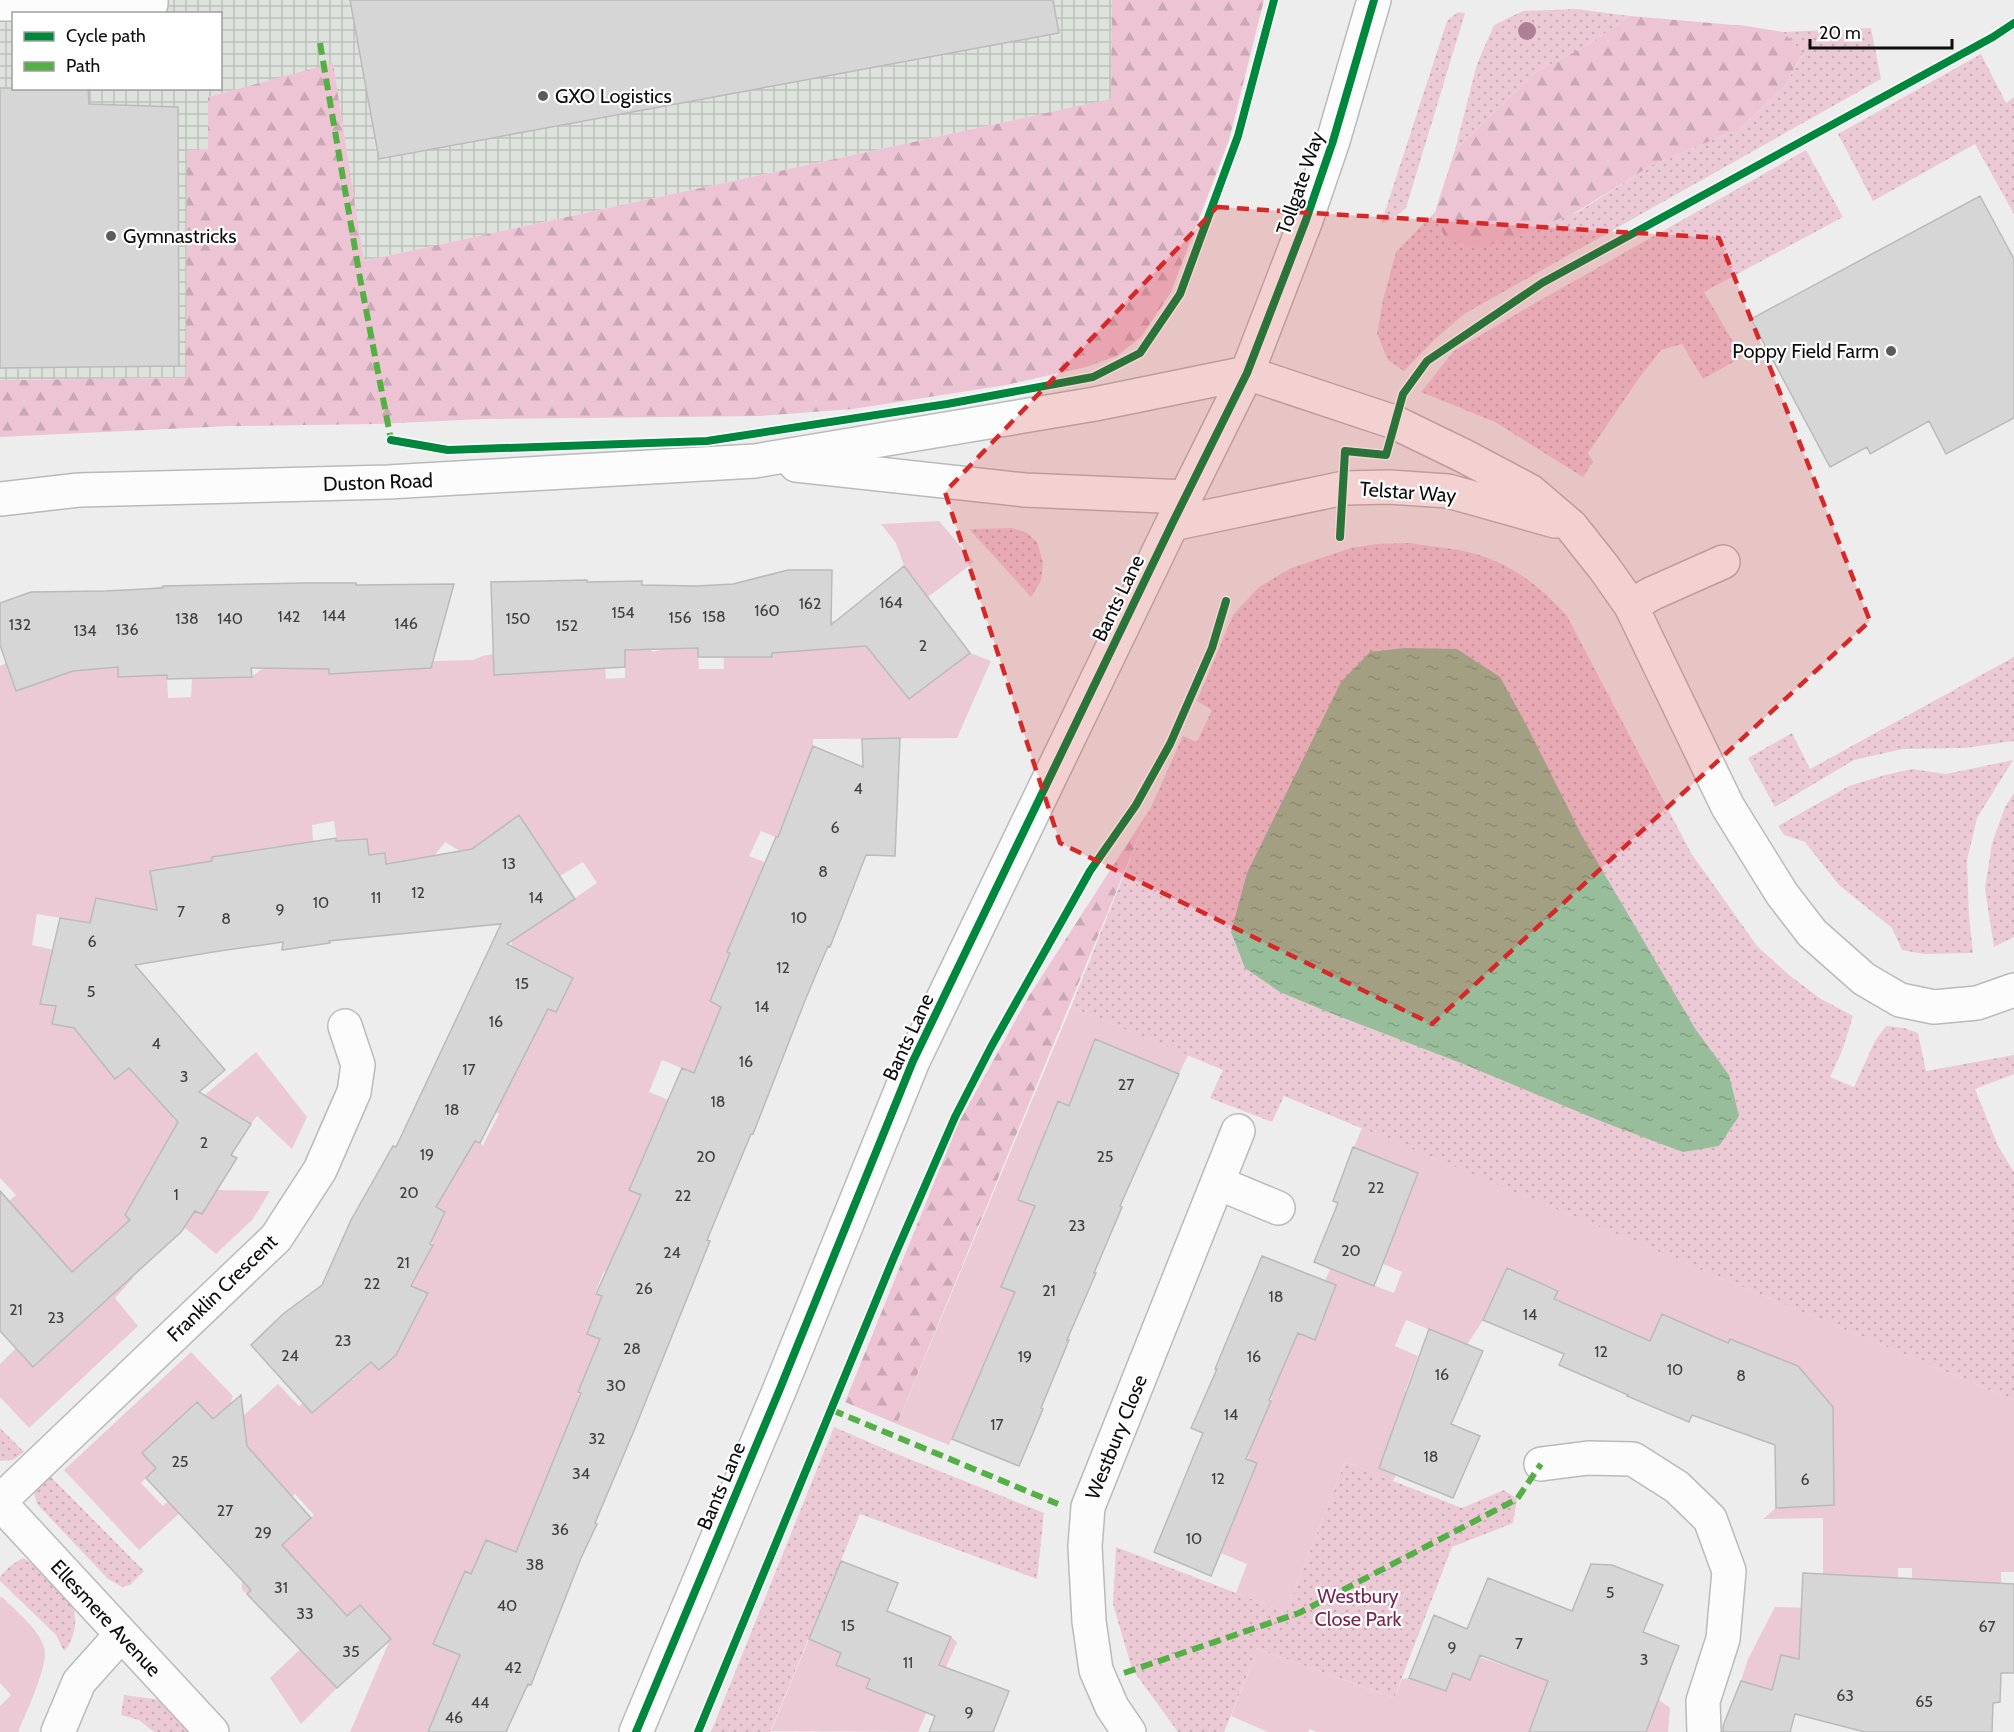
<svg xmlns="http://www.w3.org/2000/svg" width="2014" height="1732" font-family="Cabin,sans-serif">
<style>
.industrial{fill:url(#industrial-grid);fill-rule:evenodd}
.grass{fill:url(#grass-dots)}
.forest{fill:url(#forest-firs)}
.garden{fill:#ebcad6}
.water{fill:url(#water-ripples)}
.building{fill:#d6d6d6;stroke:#bababa;stroke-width:1.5}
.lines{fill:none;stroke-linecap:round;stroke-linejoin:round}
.minor-casing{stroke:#b9bab9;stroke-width:36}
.minor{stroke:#fcfcfc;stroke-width:33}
.quiet{stroke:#54b044;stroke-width:6;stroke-dasharray:12 6;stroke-linecap:butt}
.cycleway-casing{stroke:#fff;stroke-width:11}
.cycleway{stroke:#00873e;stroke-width:8}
.tree{fill:#ae8095}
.marked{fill:#d62828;fill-opacity:0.2;stroke:#d62828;stroke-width:4.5;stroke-dasharray:12 8;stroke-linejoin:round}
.poi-dot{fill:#5b5b5b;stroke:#fff;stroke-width:2}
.labels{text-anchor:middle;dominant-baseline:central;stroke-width:4.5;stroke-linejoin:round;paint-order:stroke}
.number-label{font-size:16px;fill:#3e3f3e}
.poi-label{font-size:20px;fill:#0c0d0c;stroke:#fff;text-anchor:start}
.street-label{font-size:20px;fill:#0c0d0c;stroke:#fff}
.park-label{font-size:20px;fill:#7b264d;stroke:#fff}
</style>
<defs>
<pattern id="industrial-grid" width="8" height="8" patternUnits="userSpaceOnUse" patternTransform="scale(1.5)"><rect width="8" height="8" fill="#dde2dd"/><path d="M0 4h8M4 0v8" fill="none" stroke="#bcc1bc"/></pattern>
<pattern id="grass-dots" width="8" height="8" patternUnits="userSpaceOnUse" patternTransform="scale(1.5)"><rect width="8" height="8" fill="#ebcad6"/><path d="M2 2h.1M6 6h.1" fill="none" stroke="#c8acb6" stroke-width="1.8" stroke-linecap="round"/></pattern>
<pattern id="forest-firs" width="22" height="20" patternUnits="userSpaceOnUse" patternTransform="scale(1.5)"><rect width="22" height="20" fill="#edc4d3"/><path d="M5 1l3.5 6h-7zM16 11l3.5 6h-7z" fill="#caa7b4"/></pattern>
<pattern id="water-ripples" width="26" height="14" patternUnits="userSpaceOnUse" patternTransform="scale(1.5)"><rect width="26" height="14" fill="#97bd9a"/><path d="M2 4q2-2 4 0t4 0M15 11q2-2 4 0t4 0" fill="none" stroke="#81a184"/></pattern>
</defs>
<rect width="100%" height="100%" fill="#ededed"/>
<path class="industrial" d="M0 0H1112V99L364 261 333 64 208 97V149L187 151V378L0 380ZM14 14H220V88H14Z"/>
<path class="grass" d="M1576 9 1630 16 1588 45 1536 72 1455 150 1477 64 1494 25 1523 11Z
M1458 12 1465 13 1406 208 1392 219 1381 224 1447 21Z
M1871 28 1881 79 1464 314 1434 340 1404 371 1388 360 1377 334 1383 300 1396 252 1435 212 1445 239 1578 212 1652 165 1739 129 1784 87 1803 54 1783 32Z
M1981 54 2006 103 2014 97V214L1975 144 1873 201 1838 134Z
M1806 150 1843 217 1704 292 1742 357 1703 379 1682 344 1661 350 1639 378 1588 453 1593 462 1583 477 1495 422 1421 392 1454 351 1530 306Z
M1012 528 1027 533 1037 542 1043 562 1041 581 1031 597 969 529Z
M1411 543C1432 547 1455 548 1476 554 1513 565 1541 587 1567 616L1691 853 1757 946 1789 975 1821 999 1853 1016 1842 1051 1830 1077 1854 1087 1875 1041 1886 1026 1904 1028 1918 1033 1926 1071 2014 1055V1074L1975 1089 1998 1146 2014 1172V1400L1284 1096 1272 1122 1210 1098 1223 1070 1071 1007 1151 807 1183 736 1197 742 1212 710 1197 701 1233 615 1259 587 1291 568 1351 548 1377 544Z
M2014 657V741L1965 748 1903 749 1854 760 1775 807 1748 758 1792 733 1810 769Z
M2013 760 1977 818 1967 860 1969 917 1973 953 1924 954 1902 950 1892 928 1839 885 1805 842 1784 835 1778 826 1849 786 1885 775 1912 769 1946 774Z
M2014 793V937L1994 947 1985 889 1992 843 2005 807Z
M834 1427 887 1450 1044 1513 1037 1579 860 1514 770 1732H711Z
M0 1428 24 1452 13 1460 0 1461Z
M1345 1462 1462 1508 1504 1490 1517 1499 1513 1523 1452 1547 1394 1698 1258 1649 1224 1732H1178L1132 1669 1113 1604 1116 1547 1286 1612Z
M51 1477 144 1571 130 1585 122 1587 108 1579 37 1504 34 1493 35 1483 41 1479Z
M23 1558C36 1565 64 1589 71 1603 79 1617 75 1640 64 1651L56 1635 0 1581V1577L10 1566Z
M124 1695 161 1700 193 1732H154L139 1720 121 1715Z"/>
<path class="forest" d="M1112 0H1264L1229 140 1171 292 1141 337 1117 356 1086 367 1006 385 853 409 760 416 483 419 377 424 231 426 0 437V380L186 378 187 151 208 149V97L333 63 364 261 1111 99Z
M1630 16 1746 26 1783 32 1803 53 1784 87 1739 129 1652 165 1578 211 1523 234 1481 248 1445 239 1435 212 1455 150 1536 72 1588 45Z
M1151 807 897 1424 845 1402 958 1124 1029 996Z"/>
<path class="garden" d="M939 521 974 562 928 597 904 566 896 543 881 524Z
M163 586 168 698 191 697 192 677H252L260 670 329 647 330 673H356L433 661 474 660 482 656 494 654 495 675 590 669 605 664 606 679 625 678V642L643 641 653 652 663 649 698 648 699 669H724L723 645 771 640 801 651 832 649 831 621 853 622 881 664 909 699 970 653 991 661 957 738 813 739V746L803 773 796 845 761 831 749 856 787 871 749 961 720 978 710 1001 731 1011 714 1024 703 1050V1077L662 1060 649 1092 689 1108 662 1173 640 1164 629 1190 654 1201 634 1209 622 1236 627 1280 604 1271 595 1293 614 1301 596 1313 587 1334 600 1339 578 1391 579 1399 516 1552 486 1540 478 1558 500 1587 465 1571 445 1648 531 1685 523 1692 428 1732H350L390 1640 359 1605 320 1670 337 1688 301 1724 270 1678 341 1610 290 1554 247 1594 242 1590V1581L314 1515 295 1494 275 1512 256 1457 184 1519 182 1511 139 1550 64 1470 191 1352 233 1396 230 1404 213 1419 196 1402 142 1453 156 1468 141 1483 163 1506 245 1430 243 1416 278 1384 299 1406 303 1403 313 1413 332 1396 317 1377 333 1361 352 1380 371 1362 379 1370 395 1356 427 1293 412 1286 433 1245 431 1235 436 1231 445 1212 436 1207 467 1152 471 1139 483 1145 499 1114 487 1107 515 1055 523 1059 533 1039 539 1004 556 1012 573 979 511 949 512 941 597 883 583 862 560 876 519 816 465 854 445 842 435 855 386 863 385 853 369 855 366 839 337 842 334 821 312 825 315 869 281 875 278 846 212 857 215 885 180 890 176 867 151 871 161 931 96 899 90 923 37 914 32 945 76 955 46 977 40 1003 56 1006 53 1024 111 1036 116 1048 100 1061 114 1078 129 1068 172 1115 174 1121 256 1052 307 1117 292 1149 257 1116 251 1124 226 1108 212 1130 188 1117 159 1154 135 1197 150 1207 103 1245 133 1278 115 1298 138 1326 29 1428 0 1397V1364L16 1348 34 1367 107 1299 57 1288 9 1201 16 1195 0 1178V666L6 663 16 691 66 672 118 667 119 677 150 676 146 589Z
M1071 1007 1188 1055 1179 1074 1074 1095 1155 1129 1149 1138 1057 1102 1045 1130 1074 1141 1060 1182 1030 1169 1018 1199 1046 1211 1019 1245 1001 1286 1016 1292 949 1445 897 1424Z
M1362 1128 2014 1400V1572H2001V1583L1965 1582 1912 1625V1568H1898V1591L1847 1592 1848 1575 1823 1574V1518L1763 1519 1776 1508 1834 1505V1447L1799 1450 1709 1394 1691 1327 1662 1314 1639 1369 1631 1366 1642 1337 1554 1299 1558 1290 1507 1268 1483 1320 1467 1345 1406 1320 1395 1346 1418 1356 1405 1391 1457 1412 1454 1419 1422 1407 1386 1448 1379 1468 1396 1475 1393 1481 1345 1462 1286 1612 1236 1593 1247 1564 1221 1553 1257 1464 1248 1459 1250 1451 1271 1401 1272 1391 1298 1334 1315 1340 1323 1318 1325 1281 1330 1269 1394 1293 1402 1272 1379 1262 1418 1173 1354 1147Z
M217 1190 270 1191 253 1219 216 1254 184 1227 195 1211 202 1213Z
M2 1597C17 1612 37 1627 44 1647 50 1664 25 1714 18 1732H0V1706L11 1695 0 1683V1598Z
M1775 1607 1846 1609 1809 1662 1781 1655 1772 1690 1741 1681 1748 1659Z
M887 1612 897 1615 866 1688 898 1701 925 1700 951 1637 957 1642 918 1732 771 1731 809 1639Z
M1258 1649 1394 1698 1402 1679 1409 1678 1446 1691 1453 1673 1479 1657 1529 1674 1658 1699 1670 1708 1668 1732H1567L1532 1724 1529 1732H1317L1310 1729 1308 1732H1268L1231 1716Z"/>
<path class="water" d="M1405 648 1457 649 1500 677 1527 726 1582 836 1696 1030 1729 1075 1739 1116 1719 1146 1683 1152 1603 1122 1461 1063 1328 1012 1280 992 1245 968 1231 932 1247 873 1341 682 1370 652Z"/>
<path class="building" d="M350 0H1053L1059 33 379 159Z
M0 88H88L89 104 178 107 179 366 0 368Z
M1980 196 2014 259V418L1946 454 1929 421 1870 454 1867 447 1830 467 1751 319Z
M904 566 970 653 909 699 866 646 772 653V657H698V648L625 650V667L494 675 491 582 587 580V582L642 581V585L697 586 733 584 788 570H832L831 625Z
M305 583H356V585L454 584 431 668 329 674V669L251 668 252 677 167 679V675L118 677V667L73 671 16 691 0 645V603L31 592 105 591 163 588V586Z
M900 738 895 856 866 855 830 947 828 946 806 998 753 1134H751L707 1240 710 1241 633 1433 595 1523 597 1524 581 1558 531 1685 528 1684 506 1732H428L460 1655 433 1644 465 1571 471 1574 486 1540 516 1552 581 1393 578 1392 600 1339 587 1334 602 1296 596 1294 641 1195 629 1190 682 1068 694 1073 721 1007 710 1001 730 953 727 952 776 837H778L813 746 863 767 862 739Z
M519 815 575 899 507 944 573 978 556 1012 548 1009 480 1143 475 1141 436 1207 445 1212 430 1244 433 1245 411 1286 428 1293 396 1355 379 1370 371 1362 312 1413 251 1345 283 1314 322 1285 351 1220 393 1146 396 1147 501 924 329 941 330 943 282 950 283 942 213 952 135 965 225 1070 199 1092 251 1124 231 1155 237 1158 202 1214 195 1211 181 1232 33 1367 0 1331V1191L72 1272 130 1220 125 1215 178 1122 129 1068 115 1079 74 1028 52 1024 56 1006 40 1004 60 918 90 923 96 898 157 910 150 871 212 861V857L336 838V841L367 839 369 855 385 853 386 864 472 849Z
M1095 1039 1179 1074 1120 1206 1122 1207 1094 1273H1096L1067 1340H1069L1041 1408 1043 1409 1019 1466 952 1439 1015 1292 1001 1287 1035 1206 1018 1200 1058 1101 1069 1106Z
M1353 1147 1418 1173 1374 1286 1314 1262 1338 1203 1333 1201Z
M1262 1256 1336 1285 1315 1340 1298 1333 1269 1400 1271 1401 1246 1459 1257 1463 1211 1576 1154 1552 1203 1433 1191 1428 1217 1369H1215Z
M1507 1268 1558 1291 1554 1299 1650 1341 1662 1314 1728 1343 1730 1339 1798 1366 1833 1407 1834 1505 1776 1508 1775 1445 1692 1415 1689 1422 1627 1396 1628 1395 1559 1365 1564 1354 1483 1320Z
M1429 1329 1483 1351 1451 1424 1480 1436 1453 1498 1379 1468Z
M241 1395 247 1446 311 1518 282 1545 347 1616 360 1605 391 1639 337 1688 247 1594 251 1590 146 1478 156 1468 142 1453 197 1402 213 1419Z
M841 1561 898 1583 887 1611 951 1637 939 1665 1009 1691 993 1732H929L935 1716 866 1688 870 1679 836 1665 841 1653 809 1639Z
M1591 1564 1612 1565 1663 1585 1643 1632 1679 1646 1646 1732H1529L1548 1681 1480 1655 1470 1680 1453 1673 1446 1691 1409 1678 1434 1615 1467 1629 1488 1578 1572 1611Z
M1803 1573 2014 1584V1673H2001L2000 1702 1993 1703 1992 1732H1865L1795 1714 1790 1732H1723V1726L1741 1681 1772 1690 1781 1655 1799 1659Z"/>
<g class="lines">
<defs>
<path id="minor" d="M0 4H151V0
M1247 373 1394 422 1464 456 1530 491 1571 526 1605 569 1631 606 1728 807 1782 894 1812 933 1864 979 1900 1000 1934 1007 1977 1003 2014 990
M796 465 1025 490 1185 497
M0 499 79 490 388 482 755 461 1095 404 1247 373
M1172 524 1344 488 1389 487 1448 491 1555 521
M1631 606 1651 594 1723 562
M1218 1183 1278 1208
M1541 1464 1588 1458 1633 1459 1677 1487 1710 1519 1729 1571 1723 1639 1703 1701 1704 1732
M0 1501 276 1238 320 1170 354 1092 358 1065 345 1026
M0 1503 212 1732
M58 1732 79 1682 121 1635
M636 1732 779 1391 913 1061 1172 524 1247 373 1306 220 1333 141 1374 0
M1129 1732 1112 1707 1096 1670 1089 1621 1085 1546 1088 1507 1238 1131"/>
</defs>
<use href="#minor" class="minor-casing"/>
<use href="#minor" class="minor"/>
<path class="quiet" d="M320 43 360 278 391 440
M832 1410 1058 1504
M1124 1673 1299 1613 1517 1499 1541 1464"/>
<defs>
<path id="cycleway" d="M391 440 448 450 707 441 947 404 1093 377 1140 353 1180 294 1238 136 1274 0
M1340 537 1345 451 1386 455 1403 394 1427 361 1542 283 1993 37 2014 23
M636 1732 779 1391 913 1061 1172 524 1247 373 1306 220 1333 141 1374 0
M698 1732 894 1257 955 1117 991 1047 1090 871 1136 805 1170 744 1212 648 1226 601"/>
</defs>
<use href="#cycleway" class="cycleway-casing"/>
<use href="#cycleway" class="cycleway"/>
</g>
<circle class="tree" cx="1527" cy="31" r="9"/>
<path class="marked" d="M1217 207 1719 238 1870 621 1432 1024 1060 843 945 492Z"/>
<g class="poi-dot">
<circle cx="543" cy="96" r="6"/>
<circle cx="111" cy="236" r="6"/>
<circle cx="1891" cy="351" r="6"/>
</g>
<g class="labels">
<g class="number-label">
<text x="891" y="602">164</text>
<text x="810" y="603">162</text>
<text x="767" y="610">160</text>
<text x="623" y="612">154</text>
<text x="334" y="615">144</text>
<text x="289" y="616">142</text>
<text x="714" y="616">158</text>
<text x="680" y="617">156</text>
<text x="187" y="618">138</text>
<text x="230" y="618">140</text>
<text x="518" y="618">150</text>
<text x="406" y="623">146</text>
<text x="20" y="624">132</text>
<text x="567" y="625">152</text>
<text x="127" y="629">136</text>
<text x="85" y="630">134</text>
<text x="923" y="645">2</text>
<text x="858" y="788">4</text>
<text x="835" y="827">6</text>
<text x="509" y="863">13</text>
<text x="823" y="871">8</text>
<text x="418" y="892">12</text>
<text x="376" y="897">11</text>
<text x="536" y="897">14</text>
<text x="321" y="902">10</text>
<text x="280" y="909">9</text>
<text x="181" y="911">7</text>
<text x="799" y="917">10</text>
<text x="226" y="918">8</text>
<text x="92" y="941">6</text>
<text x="783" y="967">12</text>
<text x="522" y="983">15</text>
<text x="91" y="991">5</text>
<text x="762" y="1006">14</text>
<text x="496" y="1021">16</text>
<text x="156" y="1043">4</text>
<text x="746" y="1061">16</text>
<text x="469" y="1069">17</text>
<text x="184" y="1076">3</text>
<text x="1126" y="1084">27</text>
<text x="718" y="1101">18</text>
<text x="452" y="1109">18</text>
<text x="204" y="1142">2</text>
<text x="427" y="1154">19</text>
<text x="706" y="1156">20</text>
<text x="1105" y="1156">25</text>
<text x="1376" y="1187">22</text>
<text x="409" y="1192">20</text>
<text x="176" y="1194">1</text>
<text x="683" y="1195">22</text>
<text x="1077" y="1225">23</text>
<text x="1351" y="1250">20</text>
<text x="672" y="1252">24</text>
<text x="403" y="1262">21</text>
<text x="372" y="1283">22</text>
<text x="644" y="1288">26</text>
<text x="1049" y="1290">21</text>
<text x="1276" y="1296">18</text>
<text x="16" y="1309">21</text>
<text x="1530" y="1314">14</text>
<text x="56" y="1317">23</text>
<text x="343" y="1340">23</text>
<text x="632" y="1348">28</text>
<text x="1601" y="1351">12</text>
<text x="290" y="1355">24</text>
<text x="1025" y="1356">19</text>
<text x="1254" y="1356">16</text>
<text x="1675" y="1369">10</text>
<text x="1442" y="1374">16</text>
<text x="1741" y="1375">8</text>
<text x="616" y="1385">30</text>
<text x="1231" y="1414">14</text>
<text x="997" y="1424">17</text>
<text x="597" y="1438">32</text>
<text x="1431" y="1456">18</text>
<text x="180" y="1461">25</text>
<text x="581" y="1473">34</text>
<text x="1218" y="1478">12</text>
<text x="1805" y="1479">6</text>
<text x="225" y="1510">27</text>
<text x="560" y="1529">36</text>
<text x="263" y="1532">29</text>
<text x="1194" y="1538">10</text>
<text x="535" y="1564">38</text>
<text x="281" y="1587">31</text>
<text x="1610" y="1592">5</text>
<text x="507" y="1605">40</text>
<text x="305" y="1613">33</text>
<text x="848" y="1625">15</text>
<text x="1987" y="1626">67</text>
<text x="1519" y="1643">7</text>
<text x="1452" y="1647">9</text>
<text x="351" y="1651">35</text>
<text x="1644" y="1659">3</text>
<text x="908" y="1662">11</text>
<text x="513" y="1667">42</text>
<text x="1845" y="1695">63</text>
<text x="1924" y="1701">65</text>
<text x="480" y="1702">44</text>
<text x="969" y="1712">9</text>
<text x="454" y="1717">46</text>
</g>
<g class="poi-label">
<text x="555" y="96">GXO Logistics</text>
<text x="123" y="236">Gymnastricks</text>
<text x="1879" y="351" text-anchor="end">Poppy Field Farm</text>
</g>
<g class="street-label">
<text transform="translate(1300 183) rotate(-71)">Tollgate Way</text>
<text transform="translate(378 482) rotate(-2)">Duston Road</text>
<text transform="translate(1408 492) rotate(4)">Telstar Way</text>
<text transform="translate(1118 598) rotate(-64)">Bants Lane</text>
<text transform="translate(908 1037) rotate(-65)">Bants Lane</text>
<text transform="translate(222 1288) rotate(-44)">Franklin Crescent</text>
<text transform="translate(1116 1437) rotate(-68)">Westbury Close</text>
<text transform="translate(721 1486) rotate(-67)">Bants Lane</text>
<text transform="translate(106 1618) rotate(47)">Ellesmere Avenue</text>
</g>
<g class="park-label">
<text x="1358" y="1596">Westbury<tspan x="1358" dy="23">Close Park</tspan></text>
</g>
</g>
<rect x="12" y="12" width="210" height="78" fill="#ffffff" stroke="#9e9e9e" stroke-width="1.5"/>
<rect x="24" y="32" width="30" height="9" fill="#00873e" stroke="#9e9e9e" stroke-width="1.5"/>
<text x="66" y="42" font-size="18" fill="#0c0d0c">Cycle path</text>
<rect x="24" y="62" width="30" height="9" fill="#54b044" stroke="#9e9e9e" stroke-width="1.5"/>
<text x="66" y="72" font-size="18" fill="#0c0d0c">Path</text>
<path d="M1810 39v9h142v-9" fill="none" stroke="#0c0d0c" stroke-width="3"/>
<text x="1819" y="39" font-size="18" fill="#0c0d0c" stroke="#ffffff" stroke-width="4.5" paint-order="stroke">20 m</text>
</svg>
